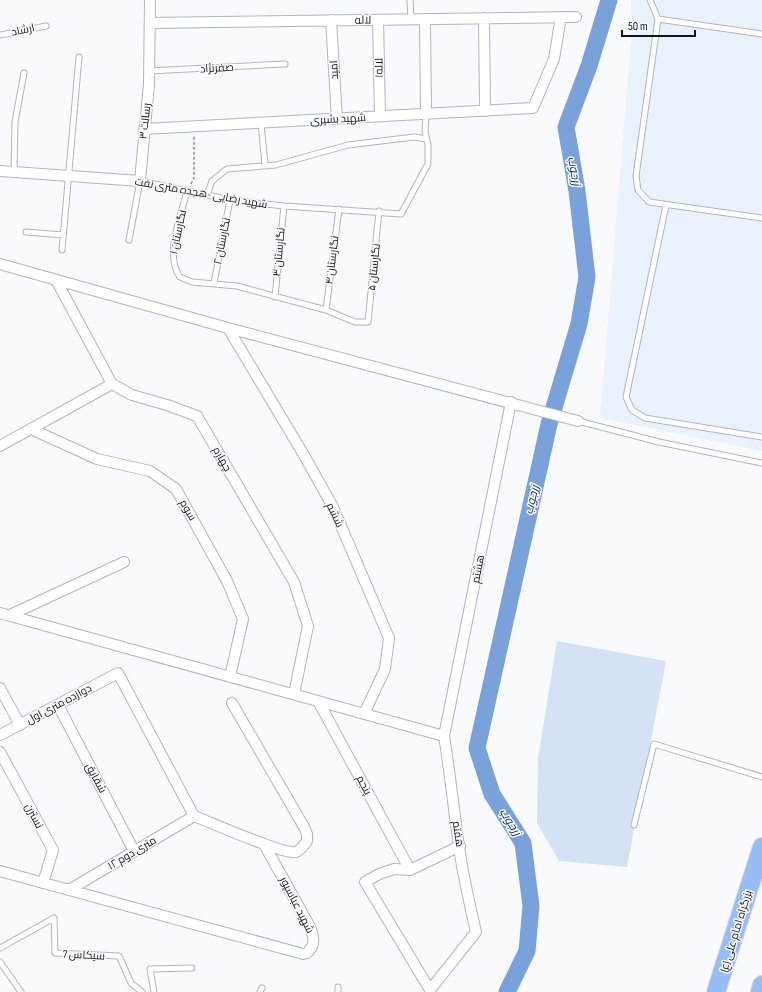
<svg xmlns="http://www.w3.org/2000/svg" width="762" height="992" font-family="'Sofia Sans Condensed',Cairo,sans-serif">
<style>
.built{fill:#eaf2fe}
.green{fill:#d5e2f6}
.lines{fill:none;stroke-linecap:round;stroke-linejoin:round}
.river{stroke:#7ba1db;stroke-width:17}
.lane-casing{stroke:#aeb6c3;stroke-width:7}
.street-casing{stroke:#aeb6c3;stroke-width:12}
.highway-casing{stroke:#d5d5d6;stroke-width:20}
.path{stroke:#8d8f93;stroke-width:1.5;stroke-dasharray:3 2;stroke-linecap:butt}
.lane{stroke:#fff;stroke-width:5}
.street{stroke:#fff;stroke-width:10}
.highway{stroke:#97bdf6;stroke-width:18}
.labels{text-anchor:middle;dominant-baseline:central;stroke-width:3;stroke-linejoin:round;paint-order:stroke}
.street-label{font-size:11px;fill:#13151a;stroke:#f8fafd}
.water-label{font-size:12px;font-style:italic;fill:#04275b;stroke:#f8fafd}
</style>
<rect width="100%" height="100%" fill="#f8fafd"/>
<path class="built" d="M631 0H762V451L600 418 632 29Z"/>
<path class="green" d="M557 641 666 661 627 867 559 861 537 823 538 758Z"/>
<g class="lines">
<path class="river" d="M507 992 527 951 531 906 523 843 492 794 477 748 549 424 579 324 587 277 577 191 566 127 589 66 609 0"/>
<defs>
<path id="lane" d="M410 0 411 19
M650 0 658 19 762 34
M658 19 636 176 638 190 649 202 762 218
M0 35 46 26
M149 71 285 64
M261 123 265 165
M14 172 15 122 24 73
M187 191C181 216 164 255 180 277L192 282 237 286 326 310 355 322H368L379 211
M207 195 212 181 227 169 276 165 348 145 414 137 426 139
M666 205 626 397 632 410 645 418 762 437
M26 232 63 235
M129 240 140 181 230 200 284 206 401 214 428 164V145L425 131 426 114
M62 250 79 57
M214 283 230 200
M275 297 284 206
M326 310 339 209
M578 421 659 442 762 463
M634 825 654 744 762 777
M0 948 54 918 55 953 119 956 131 983 142 992
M0 962 21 992
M338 987V992
M154 992 150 969 192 968
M260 992 262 988"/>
<path id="street" d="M484 18 485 111
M425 19 426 114
M331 20 337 119
M378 20 380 116
M150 23 576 17
M144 129 533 108 554 59 561 17
M0 171 140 181 149 84 150 0
M0 264 228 328 578 421
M56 280 112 384 132 395 167 405 197 416 294 582 308 626 294 694
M228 328 305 457 333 507 389 638 385 669 364 714
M31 429 97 459 150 471 176 489 227 581 243 619 230 677
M0 446 112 384
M0 613 444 736
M10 615 124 562
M0 688 20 725
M318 701 410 870
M58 705 134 851
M0 735 118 673 194 816C210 822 284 855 296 852 301 850 304 845 307 841V834L304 827 232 703
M0 752 53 850 43 883
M460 846 410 870 394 869 379 874 365 882 430 990 476 932C471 910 466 888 462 866 455 823 451 779 444 736L511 402
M0 871 303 954 307 953C316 945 314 937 310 927L264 844
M69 890 194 816"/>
<path id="highway" d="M716 992 762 847
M760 992 762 985"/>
</defs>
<use href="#lane" class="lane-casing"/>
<use href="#street" class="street-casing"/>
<use href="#highway" class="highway-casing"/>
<path class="path" d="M191 184 194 178V136"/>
<use href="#lane" class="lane"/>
<use href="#street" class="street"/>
<use href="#highway" class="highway"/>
</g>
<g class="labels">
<g class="street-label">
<text transform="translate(363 20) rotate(-1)">لاله</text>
<text transform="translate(23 30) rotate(-12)">ارشاد</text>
<text transform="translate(217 68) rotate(-3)">صفرنژاد</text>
<text transform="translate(379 68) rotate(-91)">لاله۱</text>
<text transform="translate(334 70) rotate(-93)">امید</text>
<text transform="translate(338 119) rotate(-3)">شهید بشیری</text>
<text transform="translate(145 121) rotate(-84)">رسالت ۳</text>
<text transform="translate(201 193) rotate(10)">شهید رضایی -هجده متری نفت</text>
<text transform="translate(178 232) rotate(-78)">نگارستان ۱</text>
<text transform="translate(222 241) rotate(-79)">نگارستان ۲</text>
<text transform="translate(279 252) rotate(-85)">نگارستان ۳</text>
<text transform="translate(332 260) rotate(-83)">نگارستان ۴</text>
<text transform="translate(374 267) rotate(-84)">نگارستان ۵</text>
<text transform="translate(222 459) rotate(60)">چهارم</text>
<text transform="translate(188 510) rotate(61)">سوم</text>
<text transform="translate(335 515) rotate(65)">ششم</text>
<text transform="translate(478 569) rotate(-79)">هشتم</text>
<text transform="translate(59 704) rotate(-28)">دوازده متری اول</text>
<text transform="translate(96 778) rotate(62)">شقایق</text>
<text transform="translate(364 785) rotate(62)">پنجم</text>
<text transform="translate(34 816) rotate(62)">نسترن</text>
<text transform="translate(458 834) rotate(82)">هفتم</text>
<text transform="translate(132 853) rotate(-31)">۱۲ متری دوم</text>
<text transform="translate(297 905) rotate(63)">شهید عباسپور</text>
<text transform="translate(736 931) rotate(-73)">بزرگراه امام علی (ع)</text>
<text transform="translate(84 955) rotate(3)">سیکاس 7</text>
</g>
<g class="water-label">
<text transform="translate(574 171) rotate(80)">زرجوب</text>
<text transform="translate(532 500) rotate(-77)">زرجوب</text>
<text transform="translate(510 822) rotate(58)">زرجوب</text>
</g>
</g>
<path d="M622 30v6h73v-6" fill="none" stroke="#13151a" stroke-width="2"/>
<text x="628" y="30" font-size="12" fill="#13151a" stroke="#f8fafd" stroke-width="3" paint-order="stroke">50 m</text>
</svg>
